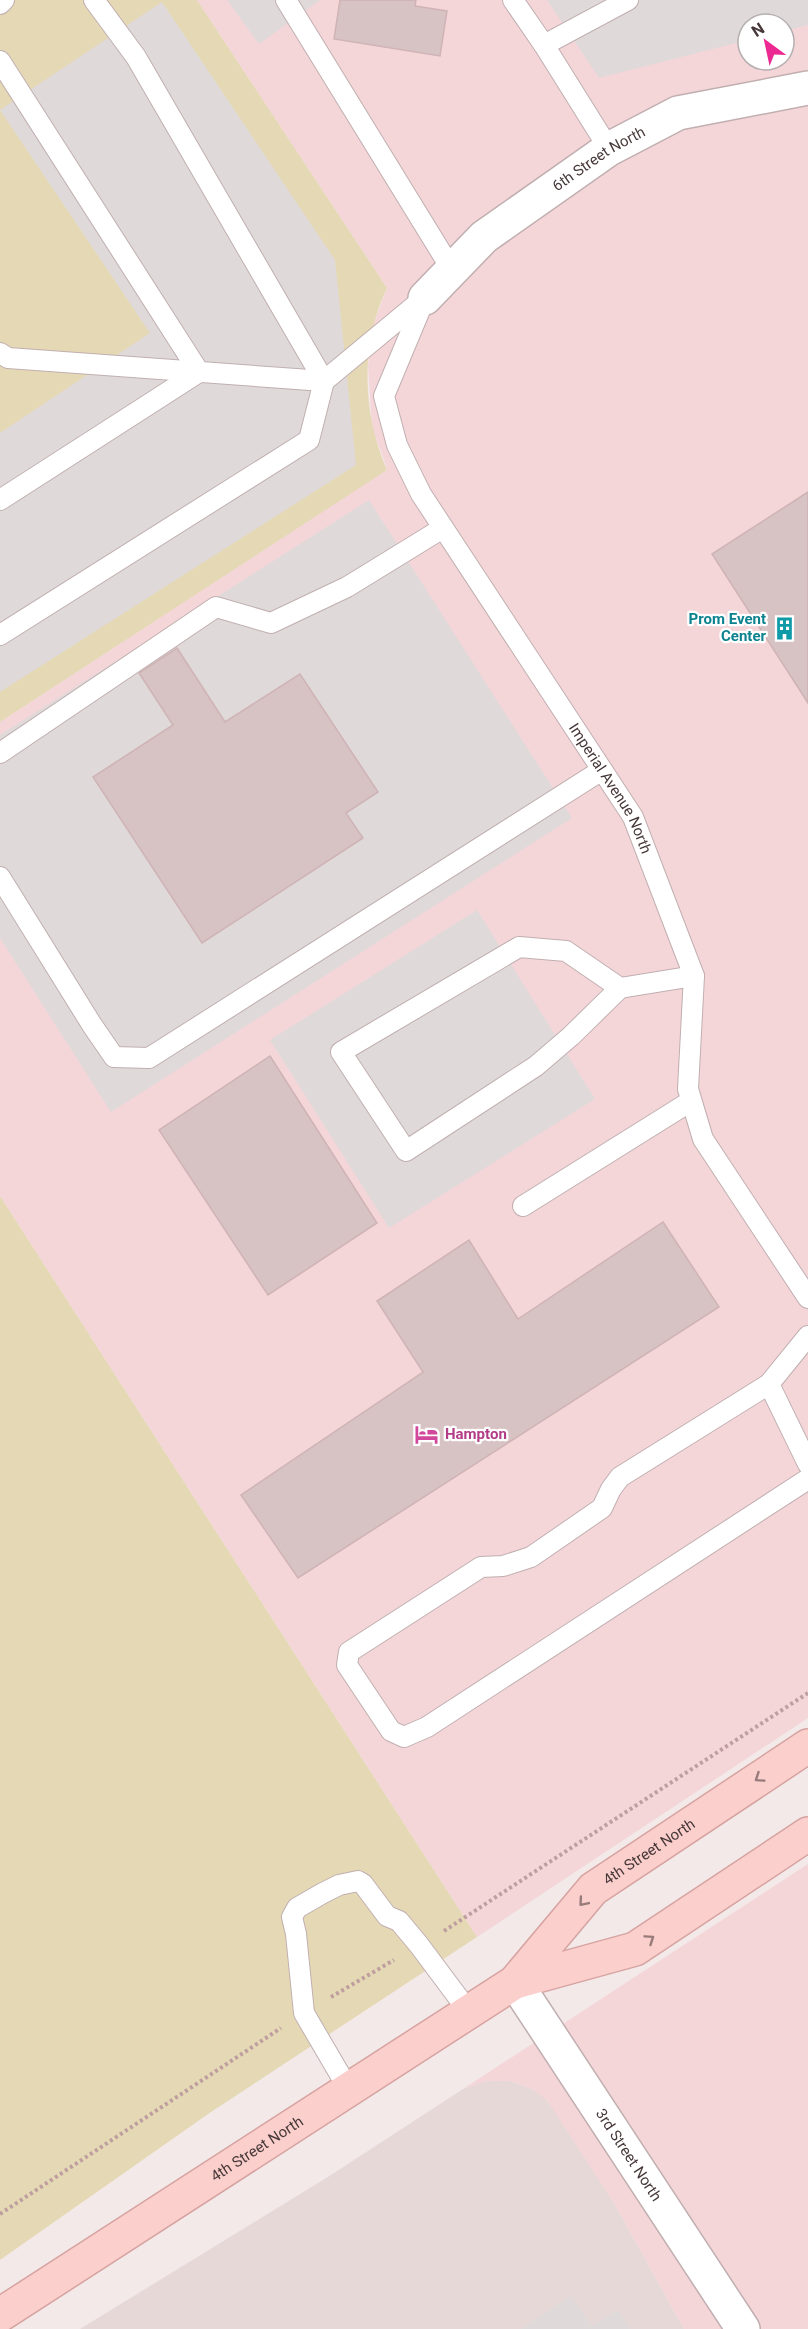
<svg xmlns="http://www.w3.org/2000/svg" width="808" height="2329" font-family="Roboto,sans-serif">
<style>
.residential{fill:#e7d8d8}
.commercial{fill:#f4d6d9;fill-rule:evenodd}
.green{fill:#e5d9b5}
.parking{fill:#dfd9da;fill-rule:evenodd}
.building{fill:#d7c2c4;stroke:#cfb3b5;stroke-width:1.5}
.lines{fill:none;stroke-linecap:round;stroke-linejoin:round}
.lane-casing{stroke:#c1afb0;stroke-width:22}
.street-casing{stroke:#c1afb0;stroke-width:36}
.secondary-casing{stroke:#d6a3a1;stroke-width:36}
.path{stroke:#bf9ea0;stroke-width:4;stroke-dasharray:3 3;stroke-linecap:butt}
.lane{stroke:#fff;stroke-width:20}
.street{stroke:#fff;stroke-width:33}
.secondary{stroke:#fbcfcc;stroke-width:33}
.oneway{stroke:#987c7b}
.labels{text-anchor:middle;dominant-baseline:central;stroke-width:4.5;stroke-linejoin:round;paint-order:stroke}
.street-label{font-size:15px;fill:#473839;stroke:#fff}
.culture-label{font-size:15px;font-weight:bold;fill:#0d838f;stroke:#fff;text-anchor:end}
.hotel-label{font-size:15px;font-weight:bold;fill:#b23c85;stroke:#fff;text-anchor:start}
</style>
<rect width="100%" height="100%" fill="#f3e9e9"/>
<path class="residential" d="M499 2080 510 2081 530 2088 542 2095 554 2108 614 2203 684 2329H80L331 2175 463 2089 481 2082Z"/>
<path class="commercial" d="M197 0H808V1718L477 1937 0 1196V722L387 469 372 427 368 366 373 325 387 288ZM748 24H784V60H748Z
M808 1864V2329H684L614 2203 547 2100 530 2088 510 2081H487L463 2089Z"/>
<path class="green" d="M0 0H197L387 288C360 344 362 413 387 470L0 722Z
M0 1196 477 1937 211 2112 0 2260Z"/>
<path class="parking" d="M227 0H320L259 44Z
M547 0H808V25L784 31V24H748V40L599 78Z
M162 2 335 260 356 465 0 692V433L150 333 0 110Z
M369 500 572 818 111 1112 0 938V735ZM177 648 225 722 300 674 377 792 346 813 362 839 202 943 93 777 173 725Z
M477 910 595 1099 389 1228 270 1040Z
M571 2296 592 2326 618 2310 630 2329H521Z"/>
<path class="building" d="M340 0H416L415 6 447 11 440 56 334 39Z
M808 492V703L712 554Z
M177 648 225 722 300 674 378 792 346 813 363 838 202 943 93 777 173 725 139 673Z
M270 1056 377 1223 268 1295 159 1130Z
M663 1222 719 1307 298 1578 241 1495 423 1372 377 1301 469 1240 518 1319Z"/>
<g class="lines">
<defs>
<g id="lane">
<path d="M94 0 136 57 324 381 423 299"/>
<path d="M286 0 452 270"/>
<path d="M513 0 544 45 628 0"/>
<path d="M0 4 4 0"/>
<path d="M544 45 609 149"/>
<path d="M0 61 199 372 0 500"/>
<path id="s1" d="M425 298 384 396 397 445 421 494 633 817 694 976 688 1089 703 1139 808 1298"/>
<path d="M0 353 8 358 324 381 309 440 0 635"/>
<path d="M0 753 216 607 271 623 347 587 443 528"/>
<path d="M0 877 92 1025 114 1057 149 1058 602 770"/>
<path d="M620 988 566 951 519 947 341 1052 406 1151 536 1066 571 1036 620 988 694 976"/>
<path d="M523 1206 691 1101"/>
<path d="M808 1336 769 1384 620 1477 611 1489 602 1508 531 1557 503 1566 481 1567 349 1652 347 1665 391 1731 404 1737 427 1727 808 1479"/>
<path d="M769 1384 808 1464"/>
<path d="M349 2090 304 2013 296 1934 292 1917 297 1908 323 1893 339 1885 358 1881 363 1884 387 1916 399 1921 419 1945 469 2012"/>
</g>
<g id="street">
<path id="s2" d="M425 298 484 237 609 149 678 113 808 88"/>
<path id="s3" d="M515 1982 743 2329"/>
</g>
<g id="secondary">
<path d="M515 1982 635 1949 808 1834"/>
<path id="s4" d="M0 2315 515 1982 593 1889 808 1746"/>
</g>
</defs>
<use href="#lane" class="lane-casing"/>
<use href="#street" class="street-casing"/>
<use href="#secondary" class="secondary-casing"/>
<path class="path" d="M444 1931 808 1693
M331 1997 394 1960
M0 2214 281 2028"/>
<use href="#lane" class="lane"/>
<use href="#street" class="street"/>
<use href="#secondary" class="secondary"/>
</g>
<defs><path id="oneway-chevron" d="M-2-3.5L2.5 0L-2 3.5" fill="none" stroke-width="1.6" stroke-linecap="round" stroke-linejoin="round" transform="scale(1.5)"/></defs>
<g class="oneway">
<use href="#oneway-chevron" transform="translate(759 1778) rotate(146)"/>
<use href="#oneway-chevron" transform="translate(583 1902) rotate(130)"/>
<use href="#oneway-chevron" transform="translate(650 1939) rotate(-34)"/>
</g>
<defs>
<symbol id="building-bare" viewBox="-9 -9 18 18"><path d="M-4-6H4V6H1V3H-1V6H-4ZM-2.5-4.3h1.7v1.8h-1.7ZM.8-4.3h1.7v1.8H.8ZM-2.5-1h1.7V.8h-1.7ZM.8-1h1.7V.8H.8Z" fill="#0f9aa8" stroke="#fff" stroke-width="2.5" paint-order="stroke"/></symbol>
<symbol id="hotel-bare" viewBox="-9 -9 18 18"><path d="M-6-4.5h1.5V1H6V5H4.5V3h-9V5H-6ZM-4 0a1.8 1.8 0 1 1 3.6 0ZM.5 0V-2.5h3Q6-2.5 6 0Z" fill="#d1479c" stroke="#fff" stroke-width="2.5" paint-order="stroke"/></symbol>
</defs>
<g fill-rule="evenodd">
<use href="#building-bare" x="768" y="612" width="33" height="33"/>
<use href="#hotel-bare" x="410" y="1418" width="33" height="33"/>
</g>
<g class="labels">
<g class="street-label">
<text stroke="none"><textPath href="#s2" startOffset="224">6th Street North</textPath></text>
<text stroke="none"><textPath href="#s1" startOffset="562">Imperial Avenue North</textPath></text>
<text stroke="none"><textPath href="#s4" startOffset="802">4th Street North</textPath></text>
<text stroke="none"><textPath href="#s4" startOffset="306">4th Street North</textPath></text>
<text stroke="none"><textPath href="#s3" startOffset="207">3rd Street North</textPath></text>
</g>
<g class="culture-label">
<text x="766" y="619">Prom Event<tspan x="766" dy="17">Center</tspan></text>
</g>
<g class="hotel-label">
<text x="445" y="1434">Hampton</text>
</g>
</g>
<g transform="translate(766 42) rotate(327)"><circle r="28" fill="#ffffff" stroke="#b5afb0" stroke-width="1.5"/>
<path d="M0-4.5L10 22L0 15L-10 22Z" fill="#ec2892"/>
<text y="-9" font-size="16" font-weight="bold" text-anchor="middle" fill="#473839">N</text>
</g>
</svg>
